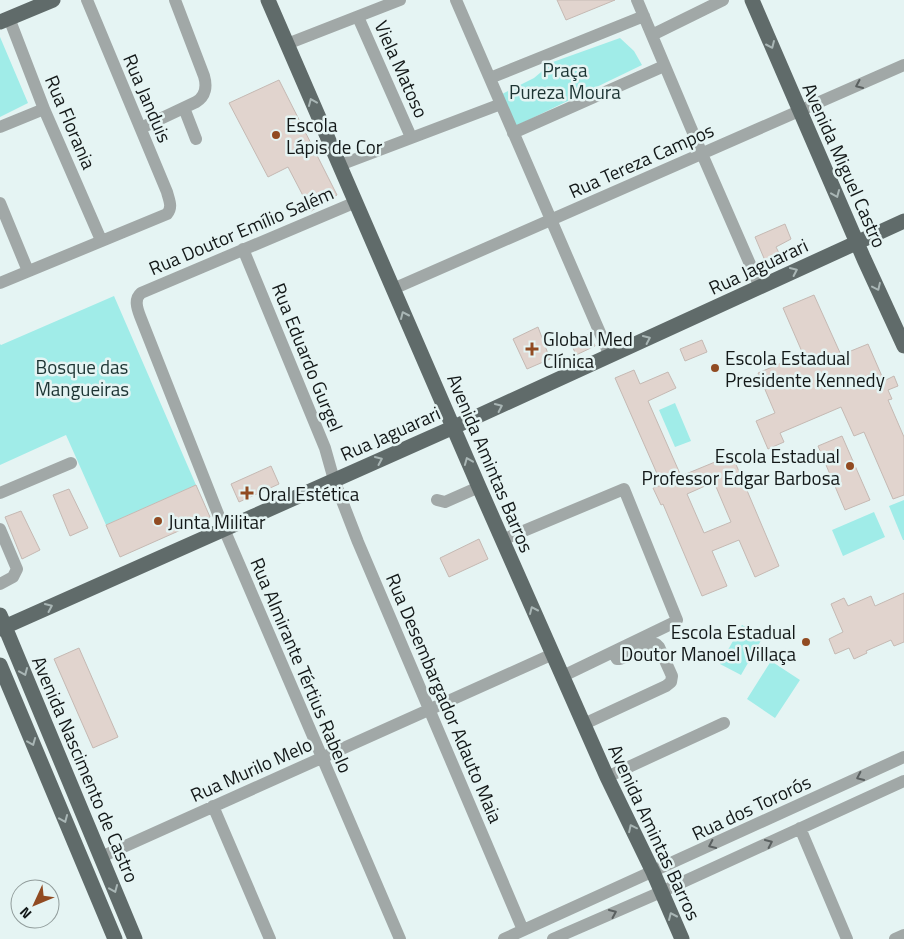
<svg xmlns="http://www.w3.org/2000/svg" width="904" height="939" font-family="'Titillium Web',sans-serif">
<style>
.green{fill:#a0ece8}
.building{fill:#e1d4ce;stroke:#c5b9b3;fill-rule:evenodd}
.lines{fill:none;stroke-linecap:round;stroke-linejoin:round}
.minor{stroke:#a1a8a7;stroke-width:12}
.major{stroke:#606b6a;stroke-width:15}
.oneway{stroke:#a9b6b5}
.oneway2{stroke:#5a6060}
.poi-dot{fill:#914b22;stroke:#e5f4f3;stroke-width:2}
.labels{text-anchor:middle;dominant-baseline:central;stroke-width:5;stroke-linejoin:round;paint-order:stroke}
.street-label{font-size:19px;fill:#131818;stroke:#e5f4f3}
.park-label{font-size:19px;fill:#1c3433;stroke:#e5f4f3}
.poi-label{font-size:19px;fill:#131818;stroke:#e5f4f3;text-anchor:start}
</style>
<rect width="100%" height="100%" fill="#e5f4f3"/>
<path class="green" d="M0 37 28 103 0 117Z
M620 38 634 51 642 65 516 126 500 95 534 78 553 62Z
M114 296 196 485 106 525 66 435 0 465V344L1 345Z
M675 403 691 441 675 447 659 410Z
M904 500V540H903L889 506Z
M874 512 885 537 843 556 832 530Z
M742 625 763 637 741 675 720 664Z
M771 661 800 680 775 718 747 699Z"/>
<path class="building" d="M557 0H615L566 20Z
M279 80 337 195 311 211 288 167 268 177 229 103Z
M785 224 791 239 776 247 781 257 766 263 755 237Z
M814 295 841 355 868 344 884 381 894 376 898 386 888 390 892 399 888 400 904 437V495L893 499 864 432 854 436 841 407 780 433 784 442 768 449 756 421 775 413 758 373 803 354 783 308Z
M538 327 550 359 527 369 513 339Z
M589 334 595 346 576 355 571 343Z
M702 340 707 352 685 361 680 349Z
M634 370 640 384 668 372 676 388 648 401 681 476 732 455 779 566 755 577 739 540 712 551 727 586 702 596 663 504 661 505 653 488 662 485 615 378ZM714 482 731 522 704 533 687 494Z
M842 436 870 500 845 510 818 446Z
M271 466 279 484 239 502 231 484Z
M196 485 210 517 120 557 106 525Z
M69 489 88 528 70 536 53 495Z
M21 511 40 550 22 559 5 517Z
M479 539 488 559 449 577 440 558Z
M904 593V642L894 646 891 640 866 651 867 653 854 659 849 648 835 654 829 639 843 632 831 604 844 598 848 606 871 596 875 606Z
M79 648 118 737 93 748 54 659Z"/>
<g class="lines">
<path class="minor" d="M456 0 610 356
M637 0 702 154 760 287
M358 17 411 137
M9 18 44 109 101 240
M652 35 723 0
M287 44 400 0
M490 78 644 16
M184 108 196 139
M0 127 44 109
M141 128 196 102C206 96 207 86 204 76L175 0
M513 133 664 66
M340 165 501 104
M356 202 141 293C134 299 137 308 140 316L224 529 400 939
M0 203 28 271
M243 249 325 448 334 480 358 542 523 930
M0 283 167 214C173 207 169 200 167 192L87 0
M393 289 904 65
M0 493 71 463
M437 500 445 502 479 487
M0 529 17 569 13 577 0 584
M502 540 624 489 677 620 675 622 563 676
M584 724 666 686 671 682 672 676 659 647 656 644 620 659H617L613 652
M607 777 724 723
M213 806 270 939
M800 828 847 939
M101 857 553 654
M504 939 904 757
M553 939 661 892 904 781
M895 939 904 935"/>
<path class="major" d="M268 0 479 487 607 777 653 872 682 939
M752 0 864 259 904 346
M0 22 53 0
M0 615 135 939
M0 629 454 427 904 221
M0 665 115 939"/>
</g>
<defs><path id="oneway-chevron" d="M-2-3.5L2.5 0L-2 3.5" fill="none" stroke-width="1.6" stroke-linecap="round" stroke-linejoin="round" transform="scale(1.25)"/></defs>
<g class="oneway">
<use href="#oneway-chevron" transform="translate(771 45) rotate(66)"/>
<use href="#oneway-chevron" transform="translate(312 102) rotate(-113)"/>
<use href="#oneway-chevron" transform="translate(836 194) rotate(67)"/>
<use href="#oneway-chevron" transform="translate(794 271) rotate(-25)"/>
<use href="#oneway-chevron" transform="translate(877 287) rotate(65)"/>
<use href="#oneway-chevron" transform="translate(404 315) rotate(-114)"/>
<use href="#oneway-chevron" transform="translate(647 339) rotate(-25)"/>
<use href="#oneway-chevron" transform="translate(499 407) rotate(-25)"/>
<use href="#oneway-chevron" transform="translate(379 460) rotate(-24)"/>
<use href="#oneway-chevron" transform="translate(468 461) rotate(-112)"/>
<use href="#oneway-chevron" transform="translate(49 607) rotate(-24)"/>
<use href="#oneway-chevron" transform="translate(533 610) rotate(-114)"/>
<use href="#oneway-chevron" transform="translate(24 672) rotate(67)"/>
<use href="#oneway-chevron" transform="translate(32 742) rotate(68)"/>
<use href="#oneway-chevron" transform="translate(64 819) rotate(67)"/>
<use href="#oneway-chevron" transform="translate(632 828) rotate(-116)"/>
<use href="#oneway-chevron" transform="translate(114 889) rotate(67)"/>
<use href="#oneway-chevron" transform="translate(672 916) rotate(-114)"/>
</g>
<g class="oneway2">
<use href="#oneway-chevron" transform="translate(859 85) rotate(156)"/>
<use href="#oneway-chevron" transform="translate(860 777) rotate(155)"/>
<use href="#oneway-chevron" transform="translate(769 843) rotate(-25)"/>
<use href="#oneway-chevron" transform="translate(712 845) rotate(155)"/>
<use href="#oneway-chevron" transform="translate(613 913) rotate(-24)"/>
</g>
<g class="poi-dot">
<circle cx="276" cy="135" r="5"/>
<path d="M529.5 341.5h5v5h5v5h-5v5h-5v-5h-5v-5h5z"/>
<circle cx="715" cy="368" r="5"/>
<circle cx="850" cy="466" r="5"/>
<path d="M244.5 485.5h5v5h5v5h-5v5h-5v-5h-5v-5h5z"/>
<circle cx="158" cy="521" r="5"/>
<circle cx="806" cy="642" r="5"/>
</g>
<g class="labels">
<g class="street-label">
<text transform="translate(402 69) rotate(66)">Viela Matoso</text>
<text transform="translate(148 98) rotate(67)">Rua Janduis</text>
<text transform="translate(71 122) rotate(67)">Rua Florania</text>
<text transform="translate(641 160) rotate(-24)">Rua Tereza Campos</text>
<text transform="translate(845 165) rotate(66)">Avenida Miguel Castro</text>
<text transform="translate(241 230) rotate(-23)">Rua Doutor Emílio Salém</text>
<text transform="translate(758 266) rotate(-25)">Rua Jaguarari</text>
<text transform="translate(308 357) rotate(68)">Rua Eduardo Gurgel</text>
<text transform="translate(390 433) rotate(-24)">Rua Jaguarari</text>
<text transform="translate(491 463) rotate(67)">Avenida Amintas Barros</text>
<text transform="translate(302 665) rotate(67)">Rua Almirante Tértius Rabelo</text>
<text transform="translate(445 698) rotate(67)">Rua Desembargador Adauto Maia</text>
<text transform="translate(86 769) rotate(67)">Avenida Nascimento de Castro</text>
<text transform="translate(251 769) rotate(-24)">Rua Murilo Melo</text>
<text transform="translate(751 807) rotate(-25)">Rua dos Tororós</text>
<text transform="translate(655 832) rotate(65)">Avenida Amintas Barros</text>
</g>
<g class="park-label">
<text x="565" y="69">Praça<tspan x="565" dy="22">Pureza Moura</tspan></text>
<text x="82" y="366">Bosque das<tspan x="82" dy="22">Mangueiras</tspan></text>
</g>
<g class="poi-label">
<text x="286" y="124">Escola<tspan x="286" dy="22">Lápis de Cor</tspan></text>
<text x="543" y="338">Global Med<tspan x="543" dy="22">Clínica</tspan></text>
<text x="725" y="357">Escola Estadual<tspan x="725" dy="22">Presidente Kennedy</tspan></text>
<text x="840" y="455" text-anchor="end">Escola Estadual<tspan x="840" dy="22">Professor Edgar Barbosa</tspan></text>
<text x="258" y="493">Oral Estética</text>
<text x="168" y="521">Junta Militar</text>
<text x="796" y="631" text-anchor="end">Escola Estadual<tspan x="796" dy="22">Doutor Manoel Villaça</tspan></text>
</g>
</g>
<g transform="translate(35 904) rotate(226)"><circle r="24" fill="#e5f4f3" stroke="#919c9b"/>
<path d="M0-4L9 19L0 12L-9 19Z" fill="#914b22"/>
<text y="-8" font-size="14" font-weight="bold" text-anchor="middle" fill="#131818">N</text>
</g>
</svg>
